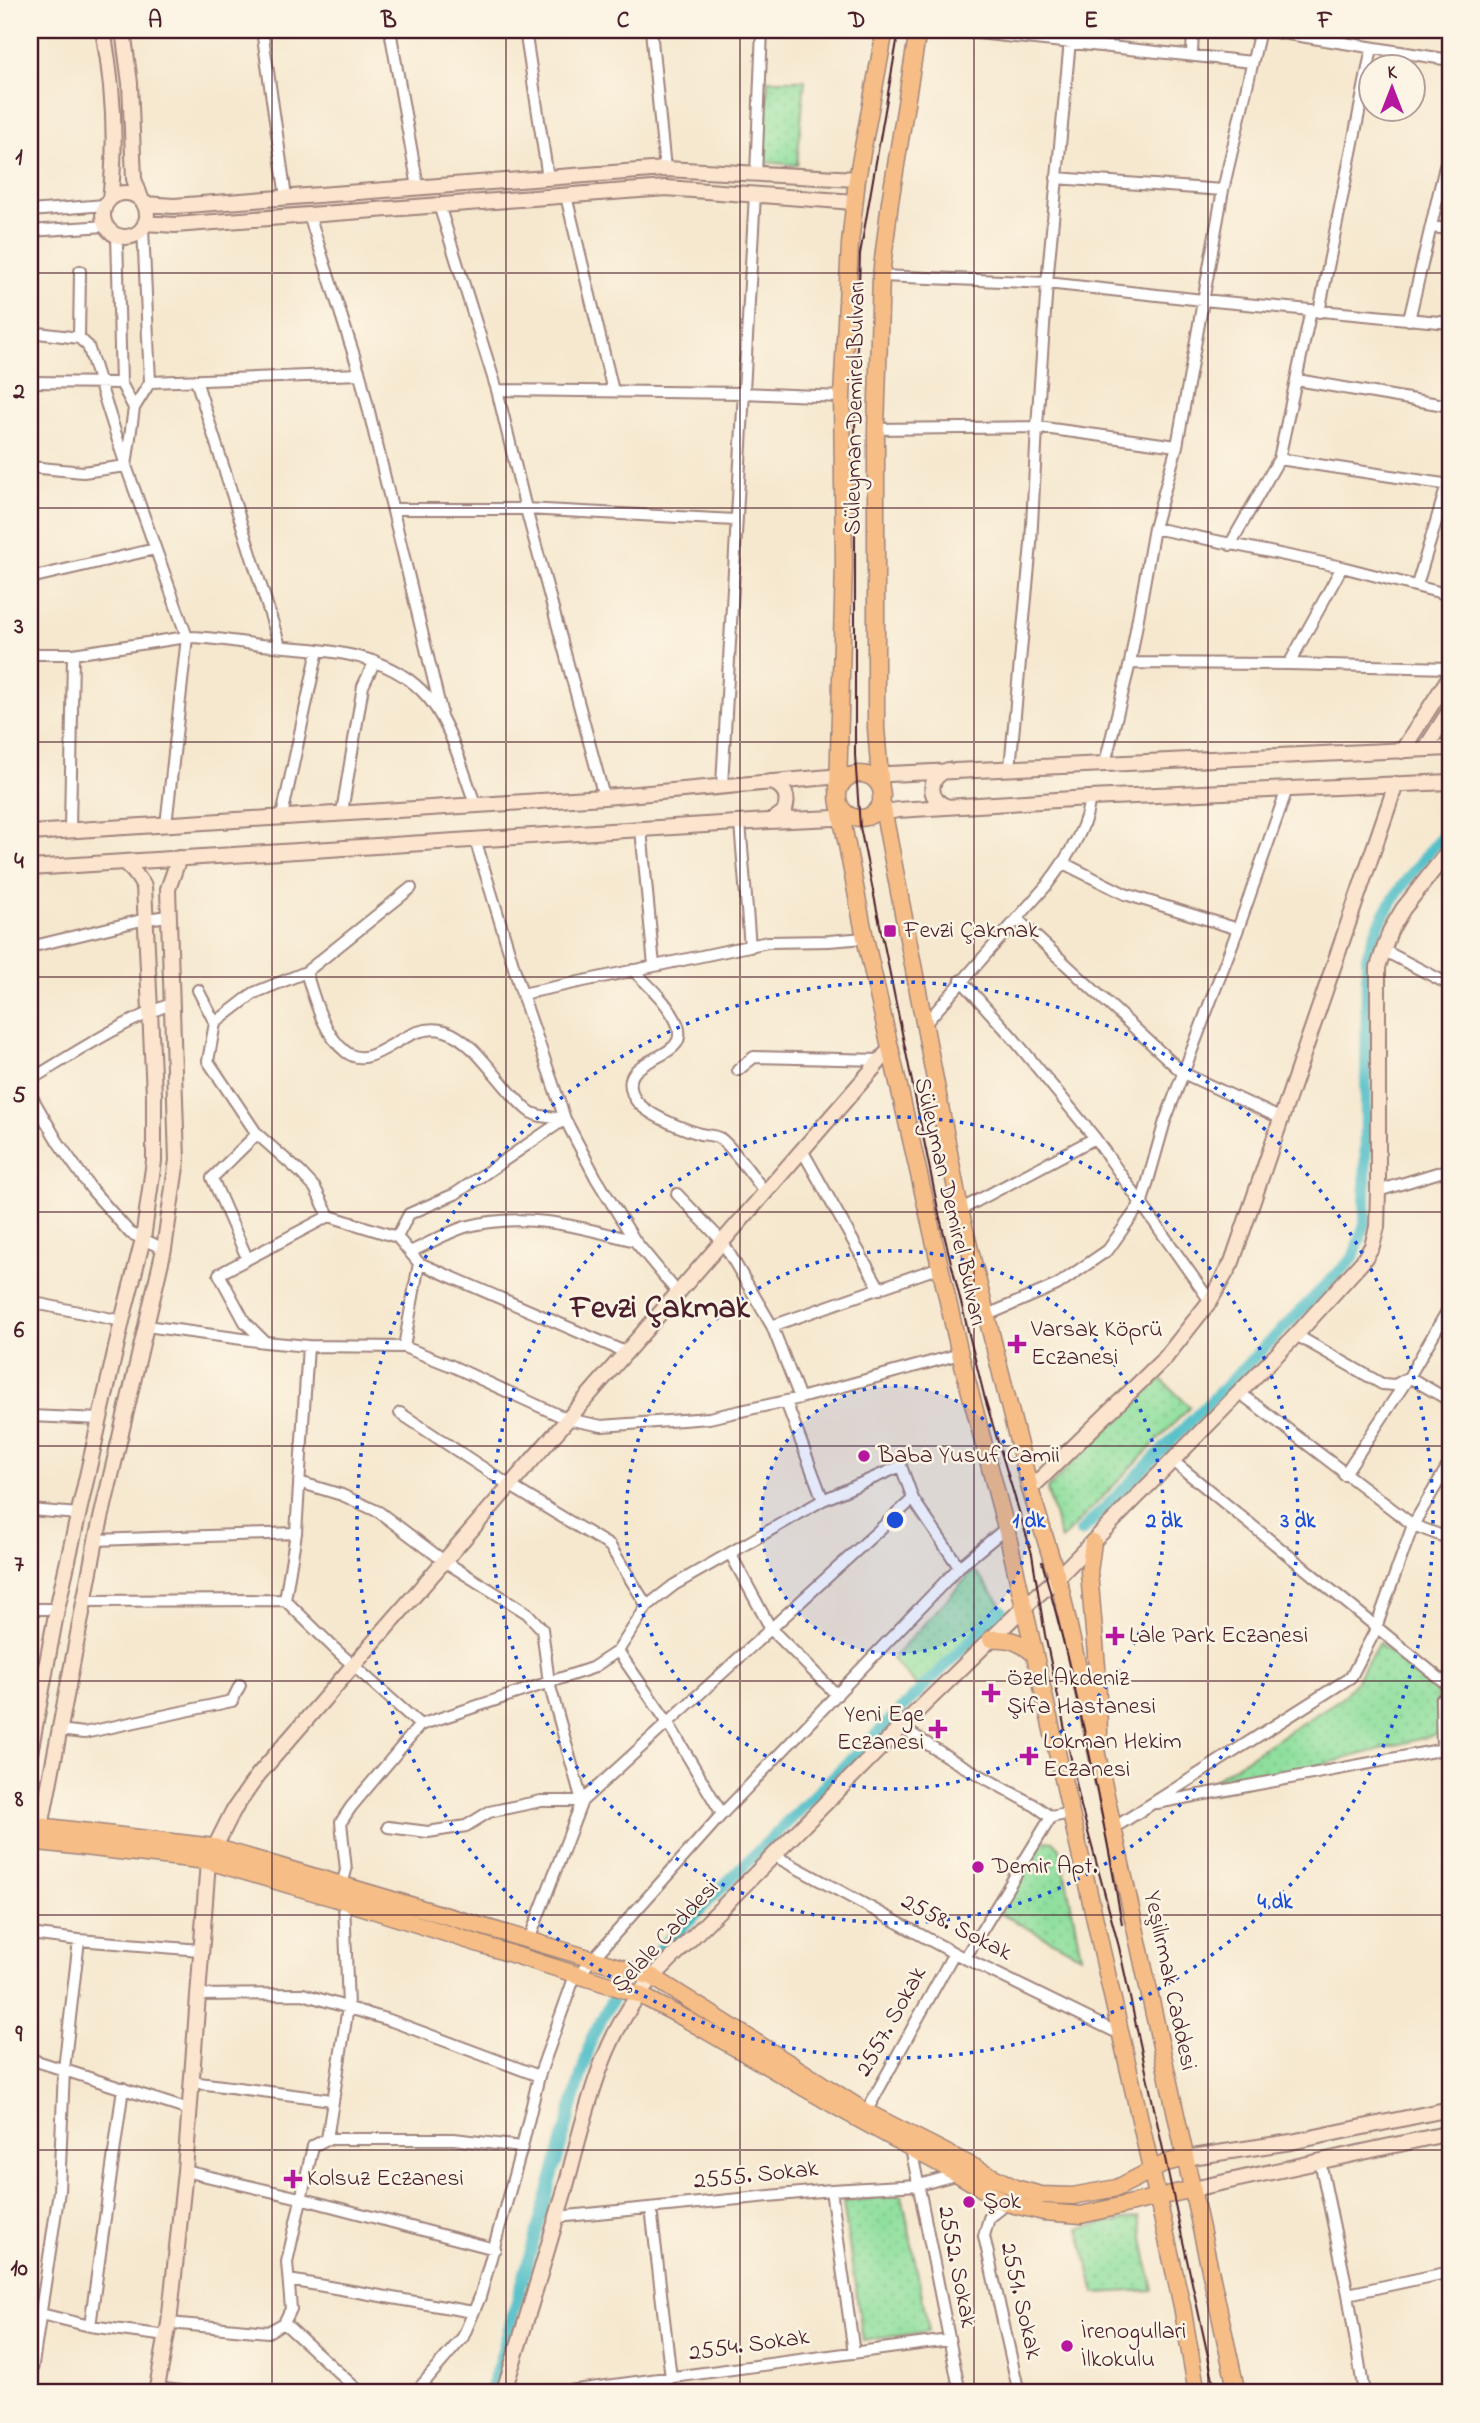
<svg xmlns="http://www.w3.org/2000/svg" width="1480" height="2423" font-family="'Indie Flower',sans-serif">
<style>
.park{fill:url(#park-dots);stroke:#6c7f64;stroke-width:2}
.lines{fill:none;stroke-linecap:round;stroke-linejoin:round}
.canal{stroke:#50bec7;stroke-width:12}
.street-casing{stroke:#a0847d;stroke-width:14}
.secondary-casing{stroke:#a0847d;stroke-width:18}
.primary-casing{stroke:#a0847d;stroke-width:19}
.street{stroke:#fff;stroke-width:10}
.secondary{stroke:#fbe5cf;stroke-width:14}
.primary{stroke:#f6be86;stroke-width:16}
.tram{stroke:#4a1f2b;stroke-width:2}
.grid{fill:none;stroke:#4a1f2b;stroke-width:2;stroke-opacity:0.55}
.ring{fill:none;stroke:#1d4ed8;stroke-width:3.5;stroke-dasharray:3.5 7}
.poi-dot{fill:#b5179e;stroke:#fcf5e5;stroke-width:2.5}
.labels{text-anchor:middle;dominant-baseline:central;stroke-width:5;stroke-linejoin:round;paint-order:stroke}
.street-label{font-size:24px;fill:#4a1f2b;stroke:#fcf5e5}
.poi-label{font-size:24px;fill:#4a1f2b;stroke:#fcf5e5;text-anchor:start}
.district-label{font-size:32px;font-weight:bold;fill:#4a1f2b;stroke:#fcf5e5}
.centre{fill:#1d4ed8;stroke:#fcf5e5;stroke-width:3.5}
.ring-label{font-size:21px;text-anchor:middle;font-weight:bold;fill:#1d4ed8;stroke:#fcf5e5;stroke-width:5;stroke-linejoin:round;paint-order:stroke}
.neatline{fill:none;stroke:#4a1f2b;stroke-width:2.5}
.grid-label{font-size:23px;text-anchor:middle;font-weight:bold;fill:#4a1f2b}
</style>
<defs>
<pattern id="park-dots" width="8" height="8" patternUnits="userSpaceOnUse" patternTransform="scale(1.75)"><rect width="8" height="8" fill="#8fdf9e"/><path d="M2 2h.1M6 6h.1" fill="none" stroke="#7dbf88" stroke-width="1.8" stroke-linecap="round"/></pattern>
</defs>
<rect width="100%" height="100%" fill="#fcf5e5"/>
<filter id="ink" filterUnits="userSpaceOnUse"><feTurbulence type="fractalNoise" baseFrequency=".0143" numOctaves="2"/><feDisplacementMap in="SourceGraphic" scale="14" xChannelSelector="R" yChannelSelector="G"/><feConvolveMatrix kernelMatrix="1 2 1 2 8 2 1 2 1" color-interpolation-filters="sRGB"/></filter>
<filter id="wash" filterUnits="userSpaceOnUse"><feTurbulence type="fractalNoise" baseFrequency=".00686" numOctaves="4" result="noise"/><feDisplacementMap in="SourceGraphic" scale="28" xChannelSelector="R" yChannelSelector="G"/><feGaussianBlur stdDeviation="1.57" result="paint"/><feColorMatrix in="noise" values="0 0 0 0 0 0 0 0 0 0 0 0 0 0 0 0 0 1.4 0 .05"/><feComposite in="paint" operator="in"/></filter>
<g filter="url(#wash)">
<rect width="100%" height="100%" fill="#f6e8cf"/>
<path class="park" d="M768 80H805L797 165 765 162Z
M1157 1375 1190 1407 1061 1540 1047 1489Z
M974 1570 1001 1604 918 1687 892 1659Z
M1379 1643 1437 1690 1438 1734 1211 1794 1204 1786 1343 1697 1356 1681Z
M1045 1841 1054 1842 1060 1848 1081 1956 999 1913 1037 1843Z
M902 2195 929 2331 863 2341 843 2202Z
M1139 2217 1153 2290 1095 2293 1079 2228Z"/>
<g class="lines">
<path class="canal" d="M1081 1532 1353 1258 1365 1224 1367 957C1382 903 1415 870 1450 827
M642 1967 1001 1610
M489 2393 499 2364 592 2037 612 2000"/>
</g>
</g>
<g filter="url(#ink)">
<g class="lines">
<defs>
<path id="street" d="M262 30 286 197
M390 30 418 187
M525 30 548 178
M651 30 665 169
M949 30 1252 62
M1263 30 1450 60
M1192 54 1193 30
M756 175 762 30
M1056 178 1223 190
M566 196 613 391
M439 205 497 390 526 509 604 797
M30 211 105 205
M309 215 360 374 441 711
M1431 227 1450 229
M30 231 106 226
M117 235 121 383 134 408
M881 276 1047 283 1203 300 1450 323
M1319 312 1372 48
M1409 320 1450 145
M30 332 79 338 88 346 126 466 187 637C212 637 236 642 261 645 316 650 380 649 422 691 450 718 462 770 476 806
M79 338 80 271
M196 380 280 646
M1297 380 1450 406
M30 382 121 383
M150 382 360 374
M497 390 743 393 842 397
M876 429 1037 427 1177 446
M1279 459 1450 485
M30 467 83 472 126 466 134 408 150 382 143 228
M393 509H526L735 520
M1154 528 1342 567 1450 595
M1230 545 1279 459 1311 310
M30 578 155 549
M1417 585 1447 485
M30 654H73L187 637 166 825
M1130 663 1289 664 1450 668
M1289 664 1342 567
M1105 763 1130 663 1154 528 1177 446 1223 190 1260 30
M1010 768 1031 544 1037 427 1047 283 1071 30
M722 785 755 194
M342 812 363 686 375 661
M282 816 318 650
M740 823 750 947
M641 829 654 966
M70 830 73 654
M475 839 522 994 565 1119 596 1178 635 1241 677 1292
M1063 863 1125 894 1238 929
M1017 919 1183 1073 1282 1119
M30 947 146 919 168 916
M1383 950 1450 985
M633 970C648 985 665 1000 675 1019 699 1064 615 1052 633 1095 640 1113 681 1128 700 1134 706 1135 716 1135 721 1139 732 1147 755 1179 765 1192
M306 972C314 998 323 1034 346 1052 375 1074 405 1019 445 1031 476 1040 503 1091 529 1111 537 1118 555 1117 565 1119
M961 980 1013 1038 1095 1138 1210 1301
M198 990 215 1023 208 1061 257 1134 300 1172 315 1188 329 1216
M522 994 768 942 829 941 865 938
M215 1023 254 993 306 972 411 888
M923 1026 1046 886C1063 864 1089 826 1089 798
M738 1070 754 1057 881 1060
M30 1080C75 1053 121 1022 171 1004
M30 1094 58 1142 92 1190 130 1233 164 1249
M802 1150 880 1289
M1378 1191 1450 1169
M677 1194 722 1241 772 1326 800 1398
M960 1210 1095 1138
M397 1237 409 1214 455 1194 565 1119
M410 1252C428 1244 446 1233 465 1227 523 1211 578 1226 635 1241
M247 1258 212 1178 257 1134
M30 1302 122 1321
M985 1316 1057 1285 1108 1250 1142 1202 1165 1121 1238 929 1287 789
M146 1326 265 1342
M772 1326 940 1267
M1296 1335 1382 1384 1395 1385 1409 1377 1450 1401
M308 1346 296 1533 285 1600 335 1649 420 1725 592 1668 618 1651 647 1606 674 1585 823 1500 901 1466 913 1499 959 1567
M404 1347 419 1263
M625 1352 419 1263 397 1237 329 1216 219 1274 245 1322 265 1342 308 1346 404 1347 452 1366 567 1419 602 1426 709 1418 800 1398 960 1354
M1240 1393 1413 1525 1450 1539
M786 1402 823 1500
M400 1413 509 1485 610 1546 647 1606
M30 1416 101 1419
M1173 1461 1450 1687
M1344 1475 1409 1377 1450 1306
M299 1482 342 1495 379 1512 444 1561 527 1613 542 1629 549 1683 582 1801H541L489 1812 466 1826 428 1832 388 1827
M30 1510 79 1514
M96 1540 296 1533
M730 1553 771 1629 837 1695
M83 1601 285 1600
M30 1609H57
M618 1651 668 1723 722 1814
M1441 1700 1442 1750
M901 1727 954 1761 1034 1805 1051 1817
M59 1730 84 1733 232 1701 240 1685
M1157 1803 1450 1748
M1112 1829 1351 1677 1374 1633 1413 1525 1450 1462
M775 1856 954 1953 1120 2034
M342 1885 346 1870 341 1822 351 1807 420 1725
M30 1934 79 1940 200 1950
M529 1940 582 1801 913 1499
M965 1958 1051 1817 1071 1813
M197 1995 303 1994 392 2021 539 2076
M30 2059 189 2110
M191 2082 332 2100
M866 2112 954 1953
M327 2139H454L522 2147
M911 2148 960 2393
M1320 2161 1348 2294 1364 2393
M185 2171 300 2198 495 2249
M1015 2188 1013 2199 989 2218 984 2236 1019 2393
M831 2190 854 2353
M651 2208 671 2378
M557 2217 831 2190 919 2185 958 2174
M289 2280 473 2312
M1348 2294 1450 2272
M30 2314H41L90 2326 167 2336
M169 2323 268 2332 284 2323 291 2309 287 2262 313 2146 327 2139 348 2007 344 1901
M284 2323 361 2393
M90 2326 123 2088
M30 2384 59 2191 64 2069 79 1940
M157 2388 195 2393
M415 2393 463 2337 480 2297 522 2147 539 2076 573 1981 722 1814 959 1567 1006 1528
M554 2393 949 2340"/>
<path id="secondary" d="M103 30C113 84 117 144 110 199
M123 30 130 83 134 179 142 201
M103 215a22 22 0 1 1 44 0a22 22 0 1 1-44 0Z
M144 204 174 206 665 169 857 179
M145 223 175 225 666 188 854 202
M1425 749 1450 710
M1402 751 1450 676
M948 770C927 777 927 800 948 807
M867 775 1450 748
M771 782C785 786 790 798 784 812L773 820
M870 815 898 810 1089 798 1450 782
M30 833 604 797 852 775
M30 868 768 821 857 817
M1030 1489 1166 1357 1210 1301 1232 1262 1396 784
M30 1753 57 1609 122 1321 143 1239 154 1161V1094L144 886 134 872 124 862
M41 1827 96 1540 164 1249 177 1160 168 889 179 858
M1185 2158 1291 2142 1450 2109
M1193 2189 1450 2133
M156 2393 169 2323 185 2171 208 1861 233 1811 258 1775 891 1048
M503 2393C525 2327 544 2260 564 2193 585 2118 599 2037 653 1977L907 1721 1023 1608 1058 1577 1296 1335 1363 1261 1372 1246 1377 1227 1378 1191V967L1390 931 1403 909 1450 849"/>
<path id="primary" d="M838 796a22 22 0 1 1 44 0a22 22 0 1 1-44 0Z
M838 790 844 564 842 397 850 244 857 179 885 30
M881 790 876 728V429L881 276 890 202 918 30
M881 798 960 1210 1030 1489 1061 1590 1237 2393
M839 804 865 938 960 1354 1006 1528 1081 1858 1182 2306 1197 2393
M1093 1542 1089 1572 1097 1667 1099 1733
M991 1639C1009 1638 1019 1641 1033 1653
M30 1825 214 1847 653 1977 866 2112 1015 2188 1041 2195 1072 2196 1117 2188 1166 2163 1185 2158
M30 1841 208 1861 344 1901 638 1994 686 2019 846 2112 958 2174 1006 2203 1044 2212 1081 2215 1193 2189"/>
</defs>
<use href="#street" class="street-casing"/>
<use href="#secondary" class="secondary-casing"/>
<use href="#primary" class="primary-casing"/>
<use href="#street" class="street"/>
<use href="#secondary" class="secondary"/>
<use href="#primary" class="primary"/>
<path class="tram" d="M899 30 860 254 855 412V755L860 827 939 1214 985 1399 1032 1554 1045 1635 1081 1806 1119 1947 1216 2393
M1042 1562C1076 1681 1101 1803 1122 1924"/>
</g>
</g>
<path class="grid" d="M272 30V2393M506 30V2393M740 30V2393M974 30V2393M1208 30V2393M30 273H1450M30 508H1450M30 742H1450M30 977H1450M30 1212H1450M30 1446H1450M30 1681H1450M30 1915H1450M30 2150H1450"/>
<circle cx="895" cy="1520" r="134" fill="#1d4ed8" fill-opacity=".12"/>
<g class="ring">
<circle cx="895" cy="1520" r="134"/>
<circle cx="895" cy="1520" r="269"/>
<circle cx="895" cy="1520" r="403"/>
<circle cx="895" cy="1520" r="538"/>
</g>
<g class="poi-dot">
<rect x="883" y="924" width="14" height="14" rx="3.5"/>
<path d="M1013.5 1333.5h7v7h7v7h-7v7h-7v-7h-7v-7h7z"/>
<circle cx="864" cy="1456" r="7"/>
<path d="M1111.5 1625.5h7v7h7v7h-7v7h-7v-7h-7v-7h7z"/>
<path d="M987.5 1682.5h7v7h7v7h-7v7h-7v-7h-7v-7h7z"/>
<path d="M934.5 1718.5h7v7h7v7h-7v7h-7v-7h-7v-7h7z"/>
<path d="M1025.5 1745.5h7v7h7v7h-7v7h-7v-7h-7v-7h7z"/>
<circle cx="978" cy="1867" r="7"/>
<path d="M289.5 2168.5h7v7h7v7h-7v7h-7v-7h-7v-7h7z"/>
<circle cx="969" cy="2202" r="7"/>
<circle cx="1067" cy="2346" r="7"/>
</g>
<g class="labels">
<g class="street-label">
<text transform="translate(856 408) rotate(-89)">Süleyman Demirel Bulvarı</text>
<text transform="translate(949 1202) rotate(77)">Süleyman Demirel Bulvarı</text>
<text transform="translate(956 1928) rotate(27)">2558. Sokak</text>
<text transform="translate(666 1937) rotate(-47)">Şelale Caddesi</text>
<text transform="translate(1169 1981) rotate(78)">Yeşilırmak Caddesi</text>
<text transform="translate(892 2022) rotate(-61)">2557. Sokak</text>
<text transform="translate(756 2176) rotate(-6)">2555. Sokak</text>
<text transform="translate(956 2267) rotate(79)">2552. Sokak</text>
<text transform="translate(1020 2301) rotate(77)">2551. Sokak</text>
<text transform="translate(749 2346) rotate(-8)">2554. Sokak</text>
</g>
<g class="poi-label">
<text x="904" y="931">Fevzi Çakmak</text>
<text x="1031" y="1330">Varsak Köprü<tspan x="1031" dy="28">Eczanesi</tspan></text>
<text x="878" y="1456">Baba Yusuf Camii</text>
<text x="1129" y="1636">Lale Park Eczanesi</text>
<text x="1007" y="1679">Özel Akdeniz<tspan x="1007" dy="28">Şifa Hastanesi</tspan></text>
<text x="924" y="1715" text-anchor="end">Yeni Ege<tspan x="924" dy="28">Eczanesi</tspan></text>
<text x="1043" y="1742">Lokman Hekim<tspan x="1043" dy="28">Eczanesi</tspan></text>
<text x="992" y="1867">Demir Apt.</text>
<text x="307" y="2179">Kolsuz Eczanesi</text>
<text x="983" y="2202">Şok</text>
<text x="1081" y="2332">İrenogullari<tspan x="1081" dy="28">İlkokulu</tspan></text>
</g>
<g class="district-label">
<text x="660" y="1309">Fevzi Çakmak</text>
</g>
</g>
<circle cx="895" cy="1520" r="10" class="centre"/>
<g class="ring-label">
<text x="1029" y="1527">1 dk</text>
<text x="1164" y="1527">2 dk</text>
<text x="1298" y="1527">3 dk</text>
<text x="1275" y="1908">4 dk</text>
</g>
<rect width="1480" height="2423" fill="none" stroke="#fcf5e5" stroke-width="77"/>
<g transform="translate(1392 88)"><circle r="33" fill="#fcf5e5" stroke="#b59f9b" stroke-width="2"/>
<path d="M0-5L12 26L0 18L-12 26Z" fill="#b5179e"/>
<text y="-10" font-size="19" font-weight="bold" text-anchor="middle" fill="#4a1f2b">K</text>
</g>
<rect x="38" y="38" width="1404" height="2346" class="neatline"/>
<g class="grid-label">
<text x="155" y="27">A</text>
<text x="389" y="27">B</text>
<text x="623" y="27">C</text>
<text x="857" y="27">D</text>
<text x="1091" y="27">E</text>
<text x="1325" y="27">F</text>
<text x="19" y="164">1</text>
<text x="19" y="398">2</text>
<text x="19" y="633">3</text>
<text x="19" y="868">4</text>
<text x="19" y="1102">5</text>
<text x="19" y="1337">6</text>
<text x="19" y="1571">7</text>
<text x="19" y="1806">8</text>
<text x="19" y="2041">9</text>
<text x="19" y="2275">10</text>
</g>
</svg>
